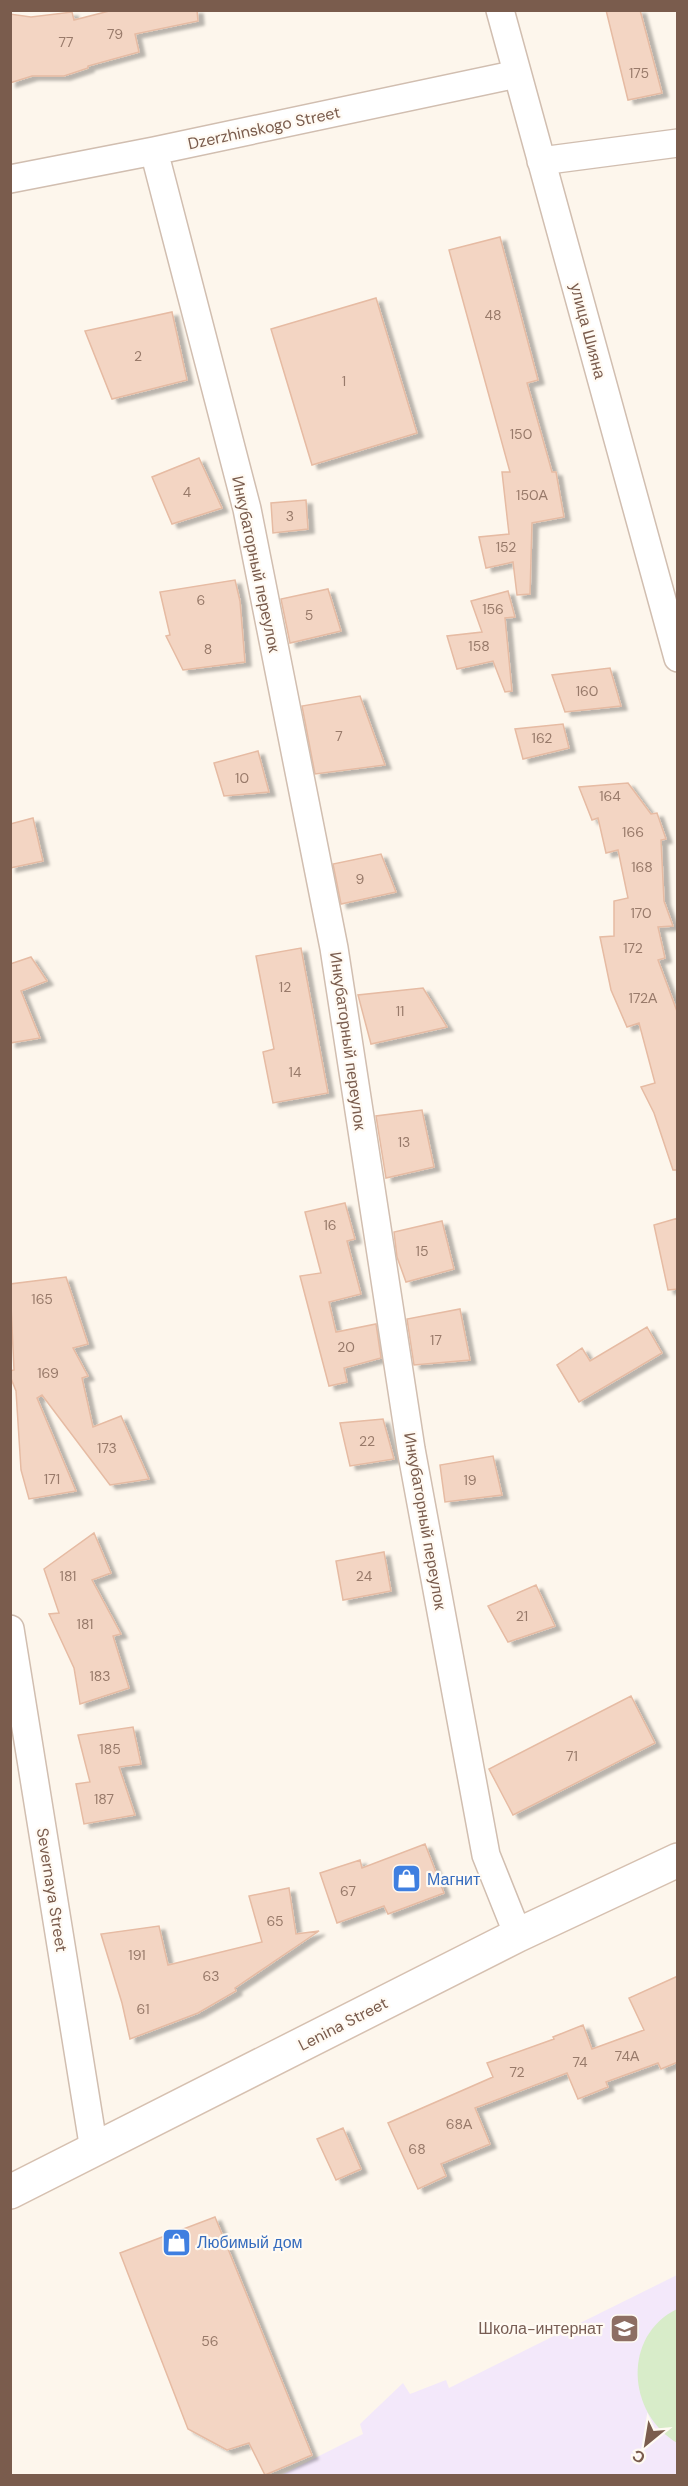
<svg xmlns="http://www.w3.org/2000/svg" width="688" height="2486" font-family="'DM Sans',sans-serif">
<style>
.education{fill:#f3e8fa}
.green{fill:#d8ecc9}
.building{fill:#f3d5c3;stroke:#e6bba3;stroke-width:1.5;filter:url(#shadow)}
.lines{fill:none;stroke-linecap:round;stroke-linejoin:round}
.minor-casing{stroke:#d1beb0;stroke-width:30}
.secondary-casing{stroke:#d6c0b0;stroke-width:36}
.minor{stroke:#fff;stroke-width:27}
.secondary{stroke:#fff;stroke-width:33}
.labels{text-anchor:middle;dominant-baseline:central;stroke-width:4.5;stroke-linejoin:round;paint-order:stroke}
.number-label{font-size:14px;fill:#987a6a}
.street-label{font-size:16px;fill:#7a5c4d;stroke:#fffaf3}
.shop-label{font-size:16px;fill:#366cbe;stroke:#fffaf3;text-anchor:start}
.education-label{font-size:16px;fill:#785e54;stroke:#fffaf3;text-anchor:end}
</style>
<defs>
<filter id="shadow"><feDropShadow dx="6" dy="4" stdDeviation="1.5" flood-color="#0004"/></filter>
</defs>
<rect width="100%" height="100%" fill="#fdf6ec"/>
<path class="education" d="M677 2275V2475L279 2476 363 2434 360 2424 403 2383 410 2394 446 2380 449 2388Z"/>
<path class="green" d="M677 2309V2443C627 2413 622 2336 677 2309Z"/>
<path class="building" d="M113 10H197L198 21 135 34 139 52 88 66V68L64 76H32L10 83V14L31 17 72 12 74 20Z
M606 10H640L662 93 628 100Z
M500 237 538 380 527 383 552 472H556L564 517 532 523 530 594 517 595 513 562 486 568 479 537 509 534 502 472H510L449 250Z
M376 298 417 433 312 465 271 329Z
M172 312 187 380 112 399 85 331Z
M199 458 222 508 172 524 152 477Z
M306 500 308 529 273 533 271 503Z
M235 580 240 601 245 662 183 670 166 636 170 635 160 592Z
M328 589 341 631 290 643 281 599Z
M508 591 515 617 505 618 512 691 505 692 493 661 457 669 447 636 482 632 471 601Z
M610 668 621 706 565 712 552 675Z
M360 696 385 765 315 774 302 706Z
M563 724 569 748 523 759 515 729Z
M258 751 269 792 224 796 214 763Z
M628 783 651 814 657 813 666 839 661 840 664 901 673 926 658 927 665 958 658 960 678 1014V1170H673L654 1113 641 1087 655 1083 639 1023 627 1027 611 990 600 937 614 936V901L628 898 618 850 606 853 598 818 592 820 579 787Z
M33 818 43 861 10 868V824Z
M381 854 396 892 341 904 333 864Z
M301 948 328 1093 273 1103 263 1052 274 1049 256 956Z
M31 957 47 981 21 991 40 1038 10 1043V964Z
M423 988 447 1027 371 1044 358 995Z
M422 1110 434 1167 386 1178 376 1116Z
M345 1203 355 1239 347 1241 361 1294 329 1302 336 1332 376 1324 381 1358 344 1368 347 1382 329 1386 300 1276 321 1273 305 1212Z
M678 1218V1289L668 1290 654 1225Z
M442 1221 454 1269 406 1282 397 1257 394 1232Z
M66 1277 88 1344 73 1348 88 1376 82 1378 93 1427 121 1416 149 1479 110 1485 42 1395 37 1398 76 1491 29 1499 21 1470 16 1391 10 1376V1371L14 1370 10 1284Z
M460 1309 470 1360 414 1365 407 1319Z
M647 1327 662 1353 579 1402 557 1365 582 1348 590 1361Z
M383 1419 394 1459 350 1466 340 1423Z
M493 1456 502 1495 445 1502 440 1465Z
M94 1533 111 1573 92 1580 121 1634 113 1636 129 1688 80 1704 74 1668 49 1614 59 1613 44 1569Z
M384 1552 391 1591 343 1600 336 1561Z
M536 1585 555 1626 508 1642 488 1606Z
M631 1696 655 1743 513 1815 489 1769Z
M133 1727 141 1764 119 1767 135 1815 84 1824 76 1784 90 1782 78 1735Z
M425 1844 444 1893 388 1914 384 1906 337 1923 320 1873 360 1860 362 1868Z
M289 1888 296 1934 319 1931 235 1988 236 1991 198 2013 130 2039 122 2003 101 1934 159 1926 168 1965 262 1942 249 1896Z
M678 1976V2062L661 2069 658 2063 606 2082 608 2087 578 2099 567 2073 475 2108 490 2144 441 2164 446 2176 418 2189 388 2123 493 2077 487 2063 554 2039 553 2037 583 2025 592 2049 644 2030 629 1998Z
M343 2128 361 2169 336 2180 317 2139Z
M215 2217 312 2455 265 2475 249 2443 227 2450 188 2429 120 2253Z"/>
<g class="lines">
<defs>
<path id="minor" d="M500 10 678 658
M154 151 247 509 334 948 411 1449 486 1855 518 1935
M541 161 678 143
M10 179 154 151 517 74
M10 1629 94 2150"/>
<path id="secondary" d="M10 2192 518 1935 678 1860"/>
</defs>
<use href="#minor" class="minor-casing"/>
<use href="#secondary" class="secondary-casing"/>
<use href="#minor" class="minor"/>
<use href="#secondary" class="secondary"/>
</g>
<defs>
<symbol id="shop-square" viewBox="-11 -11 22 22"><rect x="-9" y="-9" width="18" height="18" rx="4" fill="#3f7fe0" stroke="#fffaf3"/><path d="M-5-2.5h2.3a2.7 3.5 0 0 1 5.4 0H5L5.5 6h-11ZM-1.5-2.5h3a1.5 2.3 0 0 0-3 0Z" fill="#fff"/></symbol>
<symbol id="school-square" viewBox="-11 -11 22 22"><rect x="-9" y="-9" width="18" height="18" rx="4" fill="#8d6e63" stroke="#fffaf3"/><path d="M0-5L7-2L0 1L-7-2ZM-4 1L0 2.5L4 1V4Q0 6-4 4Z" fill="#fff"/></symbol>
</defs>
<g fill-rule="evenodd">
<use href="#shop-square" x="390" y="1862" width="33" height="33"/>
<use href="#shop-square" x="160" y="2226" width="33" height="33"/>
<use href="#school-square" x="608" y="2312" width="33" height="33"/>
</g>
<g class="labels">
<g class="number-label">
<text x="115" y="34">79</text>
<text x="66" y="42">77</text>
<text x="639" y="73">175</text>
<text x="493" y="315">48</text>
<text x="138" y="356">2</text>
<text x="344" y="381">1</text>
<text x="521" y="434">150</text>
<text x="187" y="492">4</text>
<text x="532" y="495">150А</text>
<text x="290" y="516">3</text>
<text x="506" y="547">152</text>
<text x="201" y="600">6</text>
<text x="493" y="609">156</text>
<text x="309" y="615">5</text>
<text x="479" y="646">158</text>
<text x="208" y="649">8</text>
<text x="587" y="691">160</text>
<text x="339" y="736">7</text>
<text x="542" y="738">162</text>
<text x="242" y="778">10</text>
<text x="610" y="796">164</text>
<text x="633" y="832">166</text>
<text x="642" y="867">168</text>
<text x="360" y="879">9</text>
<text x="641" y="913">170</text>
<text x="633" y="948">172</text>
<text x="285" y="987">12</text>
<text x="643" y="998">172А</text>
<text x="400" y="1011">11</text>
<text x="295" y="1072">14</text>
<text x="404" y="1142">13</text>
<text x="330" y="1225">16</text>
<text x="422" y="1251">15</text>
<text x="42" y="1299">165</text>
<text x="436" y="1340">17</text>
<text x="346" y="1347">20</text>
<text x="48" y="1373">169</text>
<text x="367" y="1441">22</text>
<text x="107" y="1448">173</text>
<text x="52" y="1479">171</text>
<text x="470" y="1480">19</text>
<text x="68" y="1576">181</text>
<text x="364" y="1576">24</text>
<text x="522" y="1616">21</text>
<text x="85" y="1624">181</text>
<text x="100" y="1676">183</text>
<text x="110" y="1749">185</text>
<text x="572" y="1756">71</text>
<text x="104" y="1799">187</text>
<text x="348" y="1891">67</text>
<text x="275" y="1921">65</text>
<text x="137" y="1955">191</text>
<text x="211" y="1976">63</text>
<text x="143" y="2009">61</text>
<text x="627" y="2056">74А</text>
<text x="580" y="2062">74</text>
<text x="517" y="2072">72</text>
<text x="459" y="2124">68А</text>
<text x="417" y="2149">68</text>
<text x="210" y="2341">56</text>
</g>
<g class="street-label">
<text transform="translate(264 128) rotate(-12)">Dzerzhinskogo Street</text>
<text transform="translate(588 331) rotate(75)">улица Шияна</text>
<text transform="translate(256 564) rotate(78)">Инкубаторный переулок</text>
<text transform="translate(348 1041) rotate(82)">Инкубаторный переулок</text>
<text transform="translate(425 1521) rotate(80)">Инкубаторный переулок</text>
<text transform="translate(52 1890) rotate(81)">Severnaya Street</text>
<text transform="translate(343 2024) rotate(-27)">Lenina Street</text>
</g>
<g class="shop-label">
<text x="427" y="1879">Магнит</text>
<text x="197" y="2242">Любимый дом</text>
</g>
<g class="education-label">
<text x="603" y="2328">Школа-интернат</text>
</g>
</g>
<rect width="688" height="2486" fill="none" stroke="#7a5c4d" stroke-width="24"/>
<g transform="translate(646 2444) rotate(210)" stroke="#fffaf3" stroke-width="4.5" paint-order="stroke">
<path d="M0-4.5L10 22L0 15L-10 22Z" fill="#7a5c4d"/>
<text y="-9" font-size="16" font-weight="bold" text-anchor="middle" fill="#7a5c4d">С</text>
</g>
</svg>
